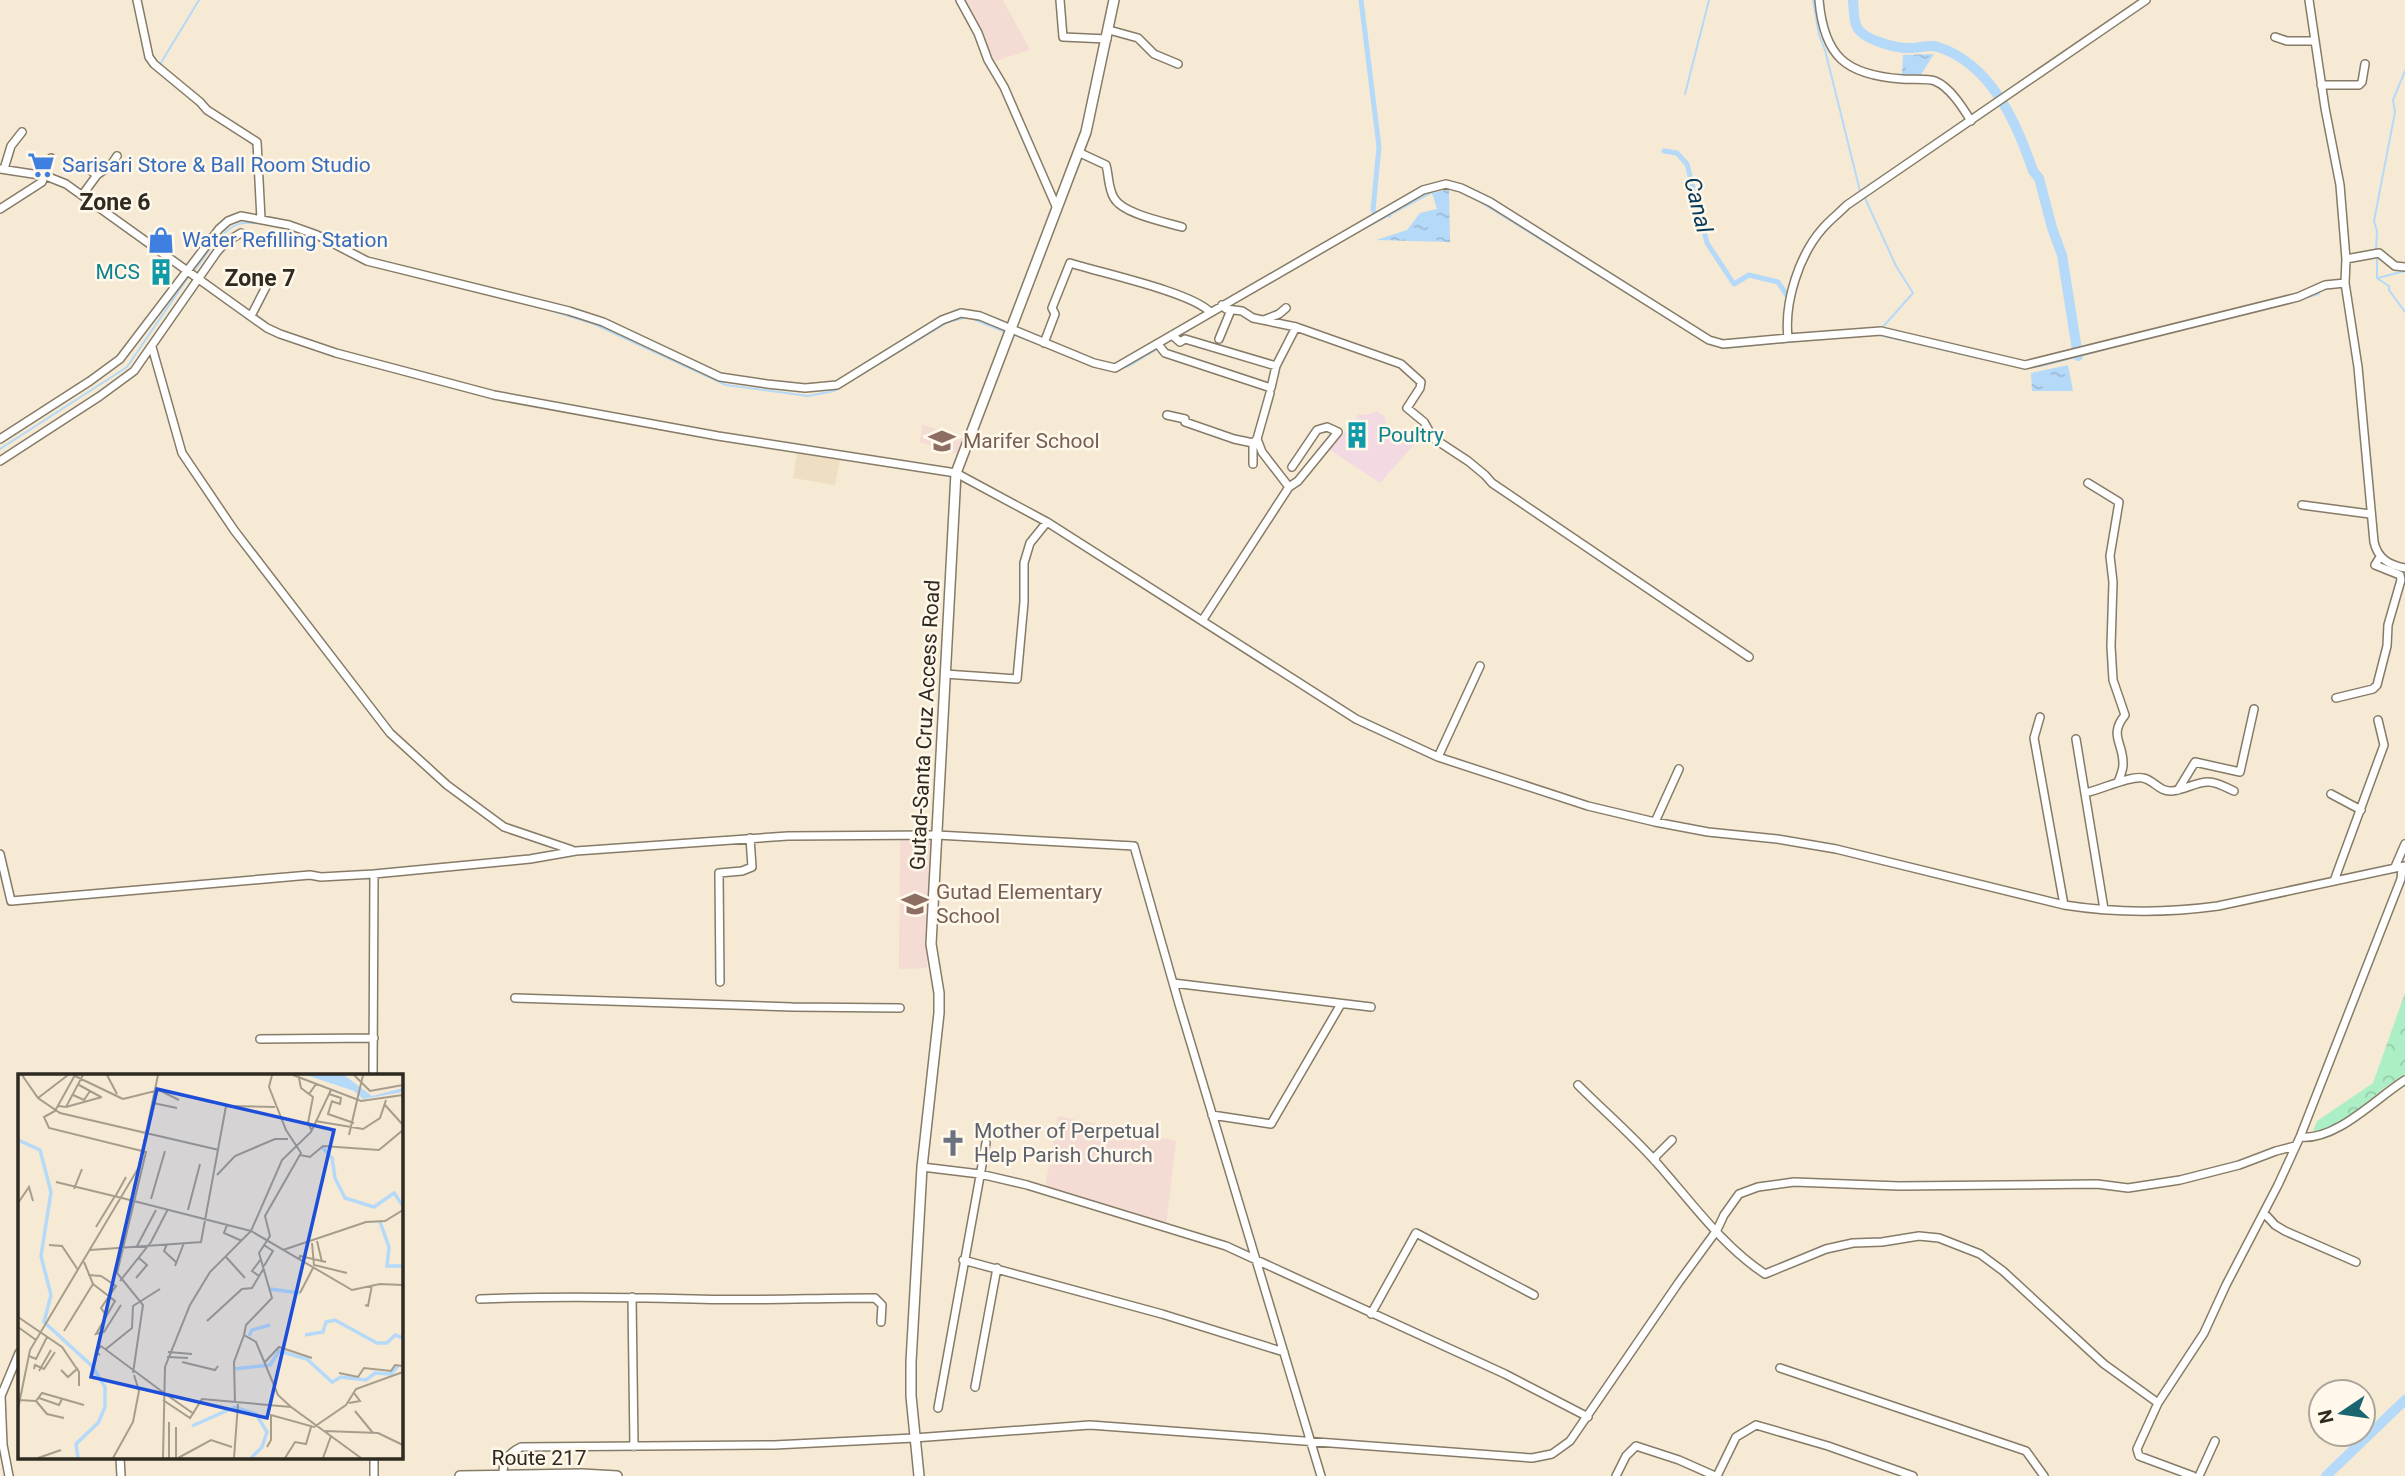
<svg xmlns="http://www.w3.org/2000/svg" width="2405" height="1476" font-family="Roboto,sans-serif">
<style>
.built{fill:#eedec2}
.industrial{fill:#f3dae2}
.education{fill:#f4dbd3}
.forest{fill:url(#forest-crowns)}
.water{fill:url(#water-ripples)}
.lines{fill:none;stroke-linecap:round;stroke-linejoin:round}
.stream{stroke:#b5d9f8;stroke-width:2}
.canal{stroke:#b5d9f8;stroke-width:5}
.river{stroke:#b5d9f8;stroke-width:10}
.minor-casing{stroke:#857b67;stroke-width:10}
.major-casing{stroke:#857b67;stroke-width:12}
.minor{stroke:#fff;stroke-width:7}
.major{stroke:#fff;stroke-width:9}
.labels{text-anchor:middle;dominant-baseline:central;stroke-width:5;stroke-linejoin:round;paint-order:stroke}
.shop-label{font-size:21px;fill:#366cbe;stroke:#fff8eb;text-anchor:start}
.culture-label{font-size:21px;fill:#0d838f;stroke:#fff8eb;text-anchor:end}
.education-label{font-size:21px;fill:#785e54;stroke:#fff8eb;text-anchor:start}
.street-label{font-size:21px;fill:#2e2921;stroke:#fff8eb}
.worship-label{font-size:21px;fill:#5b616d;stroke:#fff8eb;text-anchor:start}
.neighbourhood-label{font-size:23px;font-weight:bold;fill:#2e2921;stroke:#fff8eb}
.water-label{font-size:23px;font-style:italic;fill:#093b5b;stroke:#fff8eb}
.inset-river{fill:none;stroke:#b5d9f8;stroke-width:3.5}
.inset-road{fill:none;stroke:#a69d8c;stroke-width:2}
.view{fill:#1d4ed8;fill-opacity:0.15;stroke:#1d4ed8;stroke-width:3.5}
.inset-edge{fill:none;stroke:#2e2921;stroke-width:3.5}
</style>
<defs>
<pattern id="forest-crowns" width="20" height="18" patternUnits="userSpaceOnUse" patternTransform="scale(1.75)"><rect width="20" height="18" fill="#acefc6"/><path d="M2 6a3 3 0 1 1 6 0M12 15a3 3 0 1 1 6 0" fill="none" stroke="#94cdaa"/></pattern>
<pattern id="water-ripples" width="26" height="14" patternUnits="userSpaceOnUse" patternTransform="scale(1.75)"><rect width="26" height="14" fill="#b5d9f8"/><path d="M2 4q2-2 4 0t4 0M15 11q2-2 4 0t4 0" fill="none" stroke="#9cbad4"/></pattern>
</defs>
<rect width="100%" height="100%" fill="#f6ead4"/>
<path class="built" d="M797 453 840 460 835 485 793 478Z"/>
<path class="industrial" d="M1377 411 1385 417 1386 424 1396 435 1420 438 1380 483 1324 446 1329 440 1333 446 1350 426 1353 427 1358 414 1366 415Z"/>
<path class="education" d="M962 0H1003L1030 50 995 61Z
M922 424 964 439 958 454 920 442Z
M900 839H933L927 968 899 969Z
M1058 1116 1176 1141 1166 1226 1045 1187Z"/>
<path class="forest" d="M2405 993V1074L2387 1086 2338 1125 2311 1136 2317 1121 2373 1083Z"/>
<path class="water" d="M1934 54 1920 76 1902 74 1903 55Z
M1449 189 1450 242 1376 240 1407 230 1420 213 1437 209 1432 193Z
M2068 365 2073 391H2032L2031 373Z"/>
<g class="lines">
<path class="stream" d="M133 0 136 11
M1813 0 1819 35 1825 50 1860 191
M159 66 199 0
M168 80 177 87
M1685 94 1709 0
M210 116 238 134
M245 138 254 146
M1864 196 1896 266 1913 293 1882 328
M1474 198 1627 293
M1361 230 1436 190
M2376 250 2377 231 2374 221 2395 112 2393 100 2405 71
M2377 255V278
M193 272C205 257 217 236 234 226 249 217 288 229 305 234
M2378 278 2405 271
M2378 279 2389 286V290L2405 312
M1264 286 1335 245
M2304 298 2319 294
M540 307 594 324 726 385 808 396 834 391 948 322 968 317 1005 332
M1014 335 1049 348
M1879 335 2010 365
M1178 336 1189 330
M1163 345 1173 339
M1713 345 1725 348 1808 340
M2030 367 2041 366 2106 349
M1121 368 1129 366 1159 348
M0 449 127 367 189 276"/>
<path class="canal" d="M1361 0 1379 147 1373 210 1375 214 1386 210 1389 215
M1664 151 1677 153 1687 164 1707 243 1734 284 1749 275 1778 282 1788 297"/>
<path class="river" d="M1853 0C1854 8 1853 20 1857 27 1863 40 1898 49 1911 48 1919 48 1930 44 1938 47 1991 64 2017 123 2033 171L2039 178 2052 228 2062 255 2078 356
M2326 1476 2405 1400"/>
<defs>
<path id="minor" d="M137 0 149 57 154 64 200 102 207 110 257 142 261 219
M960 0 978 33 988 60 1004 87 1056 206
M1060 0 1063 37 1107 39
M1819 0C1824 57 1846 75 1902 79 1912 80 1926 78 1935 81 1950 87 1963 108 1971 121
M2309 0 2325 108 2340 185 2346 259 2345 283 2358 367 2374 542C2378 559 2389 565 2405 568
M1109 30 1138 38 1154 54 1178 64
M2275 37 2287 41H2314
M2321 85H2359L2362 82 2365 64
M1078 152 1106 165C1109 176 1108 188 1114 198 1123 214 1165 222 1182 227
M84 166 97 175
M0 169 46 176 66 184 267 328 280 334 336 353 494 395 718 436 956 473 1047 522 1356 719 1438 757 1588 806 1655 822 1708 832 1777 839 1836 849 2064 905C2115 913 2167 913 2218 906L2405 866
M4 169 11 146 22 132
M83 194 97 175 111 165 117 156
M0 209 42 182 51 158
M2346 259 2379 253 2395 266 2405 267
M1222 305 1226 309 1242 311 1253 318 1296 327 1401 364 1421 382 1420 388 1407 408 1424 422 1433 438 1468 461 1485 475 1492 483 1749 657
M251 316 268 283
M1264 320 1279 314 1286 308
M1172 335 1180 342 1185 339 1276 366
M1788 338 1881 331 2025 365 2298 297 2325 285 2345 283
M1219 339 1231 310
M1044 343 1055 314 1052 308 1070 263C1101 273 1191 292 1210 312
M1158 344 1165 353 1271 388 1276 366 1296 327
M152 347 182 453 234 530 390 733 447 785 504 827 572 850
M1270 393 1257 439 1262 452 1289 487
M1167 415 1185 419V422L1234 439 1253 443 1257 439
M0 439 90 381 120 359 219 229 228 221 241 216 289 225 317 235 367 261 569 311 603 322 720 377 767 384 805 388 837 385 942 320 961 313 980 316 1094 363 1115 368 1423 190 1446 184 1461 188 1490 202 1709 340 1723 344 1788 338C1784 302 1799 255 1823 228 1830 220 1839 213 1847 205L2146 0
M0 461 100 396 134 371 217 252 226 242 241 233
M1253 464V447L1257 440
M2088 483 2119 502 2110 556 2113 582 2111 646 2113 680 2125 715C2108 736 2124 743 2123 765 2123 770 2120 777 2118 782
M2302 505 2370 514
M1202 621 1289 487 1298 481 1338 432 1327 427 1317 430 1292 467
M945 674 1017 679 1024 602V563L1030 543 1047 522
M2336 698 2373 689 2377 685 2387 646 2388 625 2401 580 2400 575 2375 565 2380 557
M2040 717 2034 738 2064 905
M2076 739 2104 909
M1438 757 1480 666
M2178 790 2195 762 2240 772 2254 709
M2085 793C2101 790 2130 775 2143 778 2154 780 2159 792 2172 791 2184 790 2198 781 2209 782 2217 782 2227 788 2234 791
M2331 794 2361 810
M1655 822 1679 769
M0 854 11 901 310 875 321 877 374 874 530 859 576 851 788 836 937 835 1134 846 1179 1004 1321 1476
M2395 867 2405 844
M2334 881 2384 745 2378 720
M720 982 719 873 742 871 752 867 750 838
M1173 983 1371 1007
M515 998 792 1007 900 1008
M260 1039 374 1038
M373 1075 374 874
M1578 1085C1604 1111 1632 1135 1656 1162 1690 1200 1722 1246 1765 1274L1826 1249 1853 1243 1882 1242 1919 1236 1939 1238 1980 1254 2003 1271 2104 1364 2158 1403
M1212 1115 1271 1124 1341 1004
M2300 1137C2336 1141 2375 1099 2405 1080
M1655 1161 1656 1156 1672 1140
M922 1167 980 1174 1027 1185 1226 1246 1505 1374 1588 1417
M2264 1213 2275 1225 2285 1231 2356 1262
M963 1260 1162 1314 1284 1352
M632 1297 634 1447
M480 1299C551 1296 622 1297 693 1299 754 1301 815 1298 875 1298L882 1305 881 1322
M1371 1314 1416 1233 1534 1295
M1780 1368 2026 1451 2044 1476
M975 1387 997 1268
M938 1408 986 1143
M120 1457 121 1476
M374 1457V1476
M9 1476 3 1445 1 1396 19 1353
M503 1476C502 1462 508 1453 521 1447L774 1445 914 1438 1090 1425 1532 1458 1552 1454 1570 1441 1679 1282 1717 1230 1724 1215 1739 1194 1758 1187 1794 1182 1899 1186 2097 1184 2128 1188 2180 1180 2239 1165 2276 1151 2295 1146
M1616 1476 1626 1456 1636 1446 1679 1460 1715 1476
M1717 1476 1736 1437 1756 1425 1828 1446 1913 1476
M2193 1476 2139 1456 2137 1449 2158 1403 2204 1333 2226 1285 2278 1185 2300 1137 2401 879 2402 867
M2199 1476 2215 1441"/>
<path id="major" d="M460 1476 582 1474 617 1476
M919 1476 911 1396V1362L922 1167 939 1013V993L931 944 956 473 1086 132 1114 0"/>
</defs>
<use href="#minor" class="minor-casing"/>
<use href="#major" class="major-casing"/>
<use href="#minor" class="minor"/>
<use href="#major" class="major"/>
</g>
<defs>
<symbol id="supermarket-bare" viewBox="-9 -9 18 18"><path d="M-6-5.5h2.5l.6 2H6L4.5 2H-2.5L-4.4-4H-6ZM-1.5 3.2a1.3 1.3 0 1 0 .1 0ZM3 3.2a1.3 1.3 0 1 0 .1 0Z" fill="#3f7fe0" stroke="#fff8eb" stroke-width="2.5" paint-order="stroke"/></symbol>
<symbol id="shop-bare" viewBox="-9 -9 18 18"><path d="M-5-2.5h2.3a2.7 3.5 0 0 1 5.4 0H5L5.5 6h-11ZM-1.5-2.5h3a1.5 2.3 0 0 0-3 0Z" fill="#3f7fe0" stroke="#fff8eb" stroke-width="2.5" paint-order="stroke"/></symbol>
<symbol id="building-bare" viewBox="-9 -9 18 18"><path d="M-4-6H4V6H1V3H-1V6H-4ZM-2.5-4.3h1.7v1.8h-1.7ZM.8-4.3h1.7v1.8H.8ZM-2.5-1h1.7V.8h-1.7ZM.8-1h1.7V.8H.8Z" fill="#0f9aa8" stroke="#fff8eb" stroke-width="2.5" paint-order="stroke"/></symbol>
<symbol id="school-bare" viewBox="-9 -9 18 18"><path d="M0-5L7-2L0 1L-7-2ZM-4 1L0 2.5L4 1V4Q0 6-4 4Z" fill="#8d6e63" stroke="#fff8eb" stroke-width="2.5" paint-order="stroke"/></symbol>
<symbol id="church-bare" viewBox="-9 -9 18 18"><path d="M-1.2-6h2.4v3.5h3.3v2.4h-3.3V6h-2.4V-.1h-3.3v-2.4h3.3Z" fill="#6b7280" stroke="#fff8eb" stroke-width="2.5" paint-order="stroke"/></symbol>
</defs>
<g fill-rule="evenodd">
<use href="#supermarket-bare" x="22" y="146" width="38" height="38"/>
<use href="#shop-bare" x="142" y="221" width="38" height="38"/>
<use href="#building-bare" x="142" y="253" width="38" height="38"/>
<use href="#building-bare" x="1338" y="416" width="38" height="38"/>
<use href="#school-bare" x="923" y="422" width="38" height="38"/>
<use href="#school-bare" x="896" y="885" width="38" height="38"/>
<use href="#church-bare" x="934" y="1124" width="38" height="38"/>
</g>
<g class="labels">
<g class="shop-label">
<text x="62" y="165">Sarisari Store &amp; Ball Room Studio</text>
<text x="182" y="240">Water Refilling Station</text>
</g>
<g class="culture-label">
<text x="140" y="272">MCS</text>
<text x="1378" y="435" text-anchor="start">Poultry</text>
</g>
<g class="education-label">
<text x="963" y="441">Marifer School</text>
<text x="936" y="892">Gutad Elementary<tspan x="936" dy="24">School</tspan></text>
</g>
<g class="street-label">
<text transform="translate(925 725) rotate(-87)">Gutad-Santa Cruz Access Road</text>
<text x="539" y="1458">Route 217</text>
</g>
<g class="worship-label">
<text x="974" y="1131">Mother of Perpetual<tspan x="974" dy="24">Help Parish Church</tspan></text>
</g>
<g class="neighbourhood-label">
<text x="115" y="202">Zone 6</text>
<text x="260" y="278">Zone 7</text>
</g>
<g class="water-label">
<text transform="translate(1698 205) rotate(76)">Canal</text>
</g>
</g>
<g transform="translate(18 1074)">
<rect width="385" height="385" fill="#f6ead4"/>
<path d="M288 1H326L354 22 385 14V18L345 25 336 17Z" fill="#b5d9f8"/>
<path class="inset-river" d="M0 66 22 76 33 118 23 182 33 221 26 248 74 292 87 313V333L80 349 58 370 60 384M304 73 314 84 317 104 327 124 356 133 376 119 385 132M362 148 371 173 369 192H385M252 215 282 219M287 261 305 258 308 248 317 246 359 269H369L377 261 385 264M231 262 234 256 252 251M216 295 252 291 261 277 289 285 314 308 323 303 348 306 357 299 373 300 380 292M174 352 217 333 238 340 249 358 244 373 233 384"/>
<path class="inset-road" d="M4 1 20 24 42 39 201 76M57 1 37 37 26 43 31 54 128 78 99 199 125 231 115 299M89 1 99 20M254 1 251 13 268 56 283 79 247 142 252 162 241 179 254 224 228 251 226 261 238 268 260 321 273 333M275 1 343 27 385 21M336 1 352 17 385 11M57 2 105 25M281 4 283 14 291 20 298 10M61 11 83 23M291 20 295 23 290 49 294 57M311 20 323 24 322 30 313 27M55 21 66 26 72 17M20 24 50 1M105 25 141 16 161 26M314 27 310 40 336 49M135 29 159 34M367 31 385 51M40 32 48 33 65 1M48 33 84 23M297 47 345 55 362 44 368 26M331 61 345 1M282 81 292 83 305 72 361 76 385 56M199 101 217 82 257 65H270M38 108 104 124M56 115 64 95M97 123 108 103M104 124 233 157 334 216 362 210 385 211M133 125 147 77M0 129 11 113 15 127M170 136 182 90M209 151 206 159 224 167M78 153 97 122M299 167 304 188M294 169 296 191 329 199M149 170 146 177 159 189M31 171 44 172 60 196M119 172 138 136M72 176 183 168 208 32 257 33M265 176 348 148 367 147 385 136M208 183 227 204M281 186 282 182 308 188M157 192 166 169M246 192 255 177 246 171M70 201 83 202 98 212 83 234 88 241M241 202 234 197 243 185M118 204 129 191 121 184M102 207 133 168 150 135M75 210 97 227 78 260 86 258 103 231M282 219 295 194M347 231 350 232 354 211M0 243 44 273 61 298V312M189 247 224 215 234 214 246 194M0 253 18 266M46 257 75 210 66 188M88 275 114 254 115 232 142 215M150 278 174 280M0 279V301M82 281 78 278 83 272 146 319M11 282 18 285 29 263M149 283 170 284M164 288 197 296 200 292M247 288 261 273 294 284M16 295 17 291 26 295 37 278M43 296 50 303 60 294M21 297 33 276M321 299 340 303 346 294 373 297 377 291 385 292M146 319 176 340M21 324 41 331 44 325M1 326 18 327 24 319 66 331M145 326 172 344 184 325 273 333 343 384M18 327 29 340 46 344M217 329 216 288 226 261M331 329 342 327 336 319M0 335 12 276 121 93 140 1M337 337 355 359M158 353V384M307 357 360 359 385 371M249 373 253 366V341L296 353 328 331 338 315 385 298M20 384 43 376M95 384 115 348 121 317 116 301M145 384 147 293 172 231 192 198 233 157 264 86 293 58 313 16M151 384V348M160 384 193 366 214 373M216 384 220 330M267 384 277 368 288 370 293 353M305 384 313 362"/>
<path class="view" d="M139 15 316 56 249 344 73 303Z"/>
<rect width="385" height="385" class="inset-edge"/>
</g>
<g transform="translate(2342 1413) rotate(257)"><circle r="33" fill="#fff8eb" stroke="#aba59a" stroke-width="2"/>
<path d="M0-5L12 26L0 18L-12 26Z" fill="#1a6570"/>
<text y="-10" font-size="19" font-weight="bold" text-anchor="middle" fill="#2e2921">N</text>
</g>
</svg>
